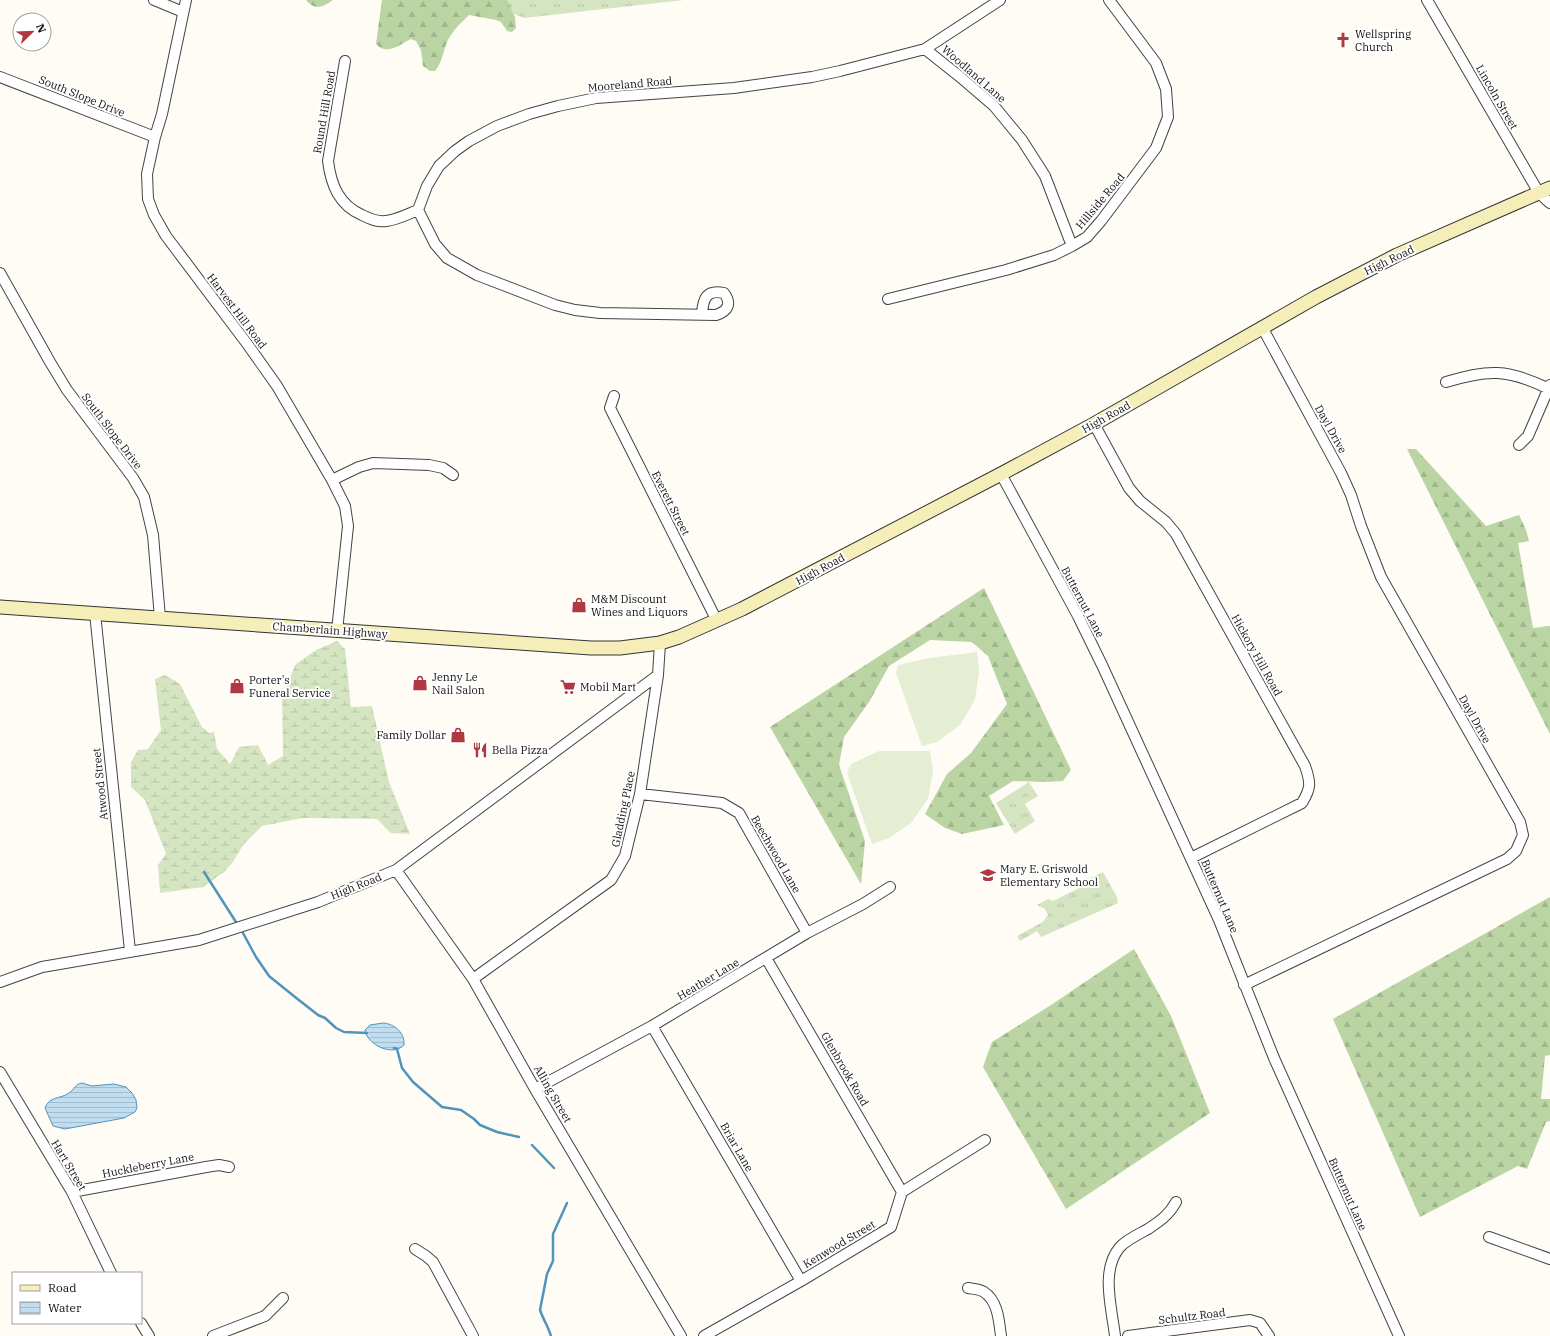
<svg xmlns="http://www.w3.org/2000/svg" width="1550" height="1336" font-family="'IBM Plex Serif',serif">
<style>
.grass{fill:url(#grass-tufts)}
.forest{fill:url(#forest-firs)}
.wetland{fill:url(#wetland-marsh)}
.pitch{fill:#e5eed3}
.water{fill:url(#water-rules);stroke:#5094bd}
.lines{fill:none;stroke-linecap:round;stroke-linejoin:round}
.stream{stroke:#5094bd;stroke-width:2.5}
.minor-casing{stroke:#444;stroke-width:12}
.secondary-casing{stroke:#333;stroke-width:15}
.minor{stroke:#fff;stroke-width:10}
.secondary{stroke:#f5eeb9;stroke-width:13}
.labels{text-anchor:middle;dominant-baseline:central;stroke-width:4;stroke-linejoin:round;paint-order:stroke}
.poi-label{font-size:11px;fill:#111;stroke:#fff;text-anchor:start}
.street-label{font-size:11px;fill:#111;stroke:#fff}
</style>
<defs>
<pattern id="grass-tufts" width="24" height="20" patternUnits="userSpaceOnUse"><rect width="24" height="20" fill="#d5e5c2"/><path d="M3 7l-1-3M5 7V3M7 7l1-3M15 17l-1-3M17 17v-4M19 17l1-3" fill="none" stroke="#b6c3a6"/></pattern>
<pattern id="forest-firs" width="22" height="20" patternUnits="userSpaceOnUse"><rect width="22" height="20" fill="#bad4a3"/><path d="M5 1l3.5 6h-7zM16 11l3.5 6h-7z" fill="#9fb58b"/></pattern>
<pattern id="wetland-marsh" width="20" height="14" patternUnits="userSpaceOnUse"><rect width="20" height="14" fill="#d5e5c2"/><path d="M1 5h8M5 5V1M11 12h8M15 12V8" fill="none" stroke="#b6c3a6"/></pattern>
<pattern id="water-rules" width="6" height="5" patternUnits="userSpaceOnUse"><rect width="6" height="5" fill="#c0deef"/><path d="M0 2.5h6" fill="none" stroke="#a4bdcc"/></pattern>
</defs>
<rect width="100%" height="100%" fill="#fefcf5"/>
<path class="grass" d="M482 0H684L524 18Z
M1029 782 1038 796 1025 804 1035 821 1015 834 996 803Z
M1103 872 1117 897 1118 903 1041 937 1037 931 1020 941 1017 936 1043 922 1048 915 1045 909 1037 905 1048 899 1053 901 1087 884 1090 878Z"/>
<path class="forest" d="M306 0H333C323 7 315 11 306 0Z
M382 0H507L515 17 516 28 512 32 507 31 501 22 496 20 469 15C460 24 452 31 447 42 443 52 442 63 435 71H430L423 66 421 50 416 41 411 39C399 45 387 56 376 44Z
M1407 449H1416L1486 526 1519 515 1526 530 1529 541 1518 543 1533 628 1550 626V734Z
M984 588 1071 770 1063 781 1044 782 1013 781 989 796 1004 825 962 834 945 828 925 814 947 774 971 753 1007 704 988 656 972 642 930 640 889 666 869 702 844 737 839 765 865 841 861 884 770 727Z
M1550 897V1055L1545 1056 1541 1099H1550V1121L1546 1122 1527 1169 1518 1166 1420 1217 1333 1019Z
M1134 949 1171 1016 1210 1113 1066 1209 983 1067 992 1042 1051 1005Z"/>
<path class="wetland" d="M337 641 345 649 351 707 372 706 389 782 410 834 391 833 377 819 303 818 262 826 243 845 233 862 224 872 203 887 160 893 158 865 166 854 145 800 131 787V762L138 750 148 749 161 730 155 679 165 675 180 684 202 727 209 733 214 732 217 749 230 764 239 747 258 745 268 765 283 756 282 695 296 664 316 650Z"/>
<path class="pitch" d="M977 652 979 672 975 700 960 725 937 742 922 746 896 673 898 665 929 658Z
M879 751H930L933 771 928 799 911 823 889 838 872 844 847 773 851 764Z"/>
<path class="water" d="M383 1023C395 1024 405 1033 404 1045 393 1057 367 1045 365 1030L370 1025Z
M82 1083 92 1086 114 1084 126 1087 132 1093 136 1100 137 1108 135 1112 124 1118 65 1129 53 1126 45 1108C49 1096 61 1099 69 1093 75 1089 75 1084 82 1083Z"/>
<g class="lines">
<path class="stream" d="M204 872 236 922
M243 933 256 957 269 976 295 997 318 1015 325 1018 336 1028 344 1032 367 1033
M394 1048 397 1049 402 1068 413 1082 442 1107 461 1110 474 1119 480 1125 497 1132 519 1137
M532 1145 554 1168
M551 1336C548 1326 543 1319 540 1310L547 1274 553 1261V1234L567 1203"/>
<defs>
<path id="minor" d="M154 0 183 12
M186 0 162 114 155 137 147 174 148 199 154 215 166 236 248 345 277 386 332 480 345 506 348 526 337 631
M1427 0 1539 193 1550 203
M925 49 959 76 994 106 1022 140 1045 176 1072 246
M345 61 328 161C331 185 339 205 362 215 370 219 377 222 386 221 397 220 408 214 418 210
M0 77 155 137
M0 273 50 362 67 390 133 478 144 497 153 535 160 618
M888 299 1006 270 1054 255 1072 246 1087 237 1101 221 1156 148 1168 117 1166 89 1156 63 1109 0
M702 314C703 299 706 289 724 293 732 304 728 311 716 315L600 313 575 310 555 305 477 275 447 258 435 244 418 210 427 186 439 166 455 151 469 141 497 126 529 114 558 106 596 98 734 88 812 77 840 71 925 49 1000 0
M1446 382C1488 369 1508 369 1547 388
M614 396 610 408 717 621
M1094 424 1129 488 1140 501 1166 522 1176 534 1305 766C1311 783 1311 788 1302 803L1191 858
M1519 445 1528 436 1550 385
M1001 474 1078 616 1102 665 1219 920 1274 1058 1399 1336
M332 480 359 467 373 463 429 465 443 468 453 475
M95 613 130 951
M640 794 722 803 739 813 807 933
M396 870 473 979 535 1089 681 1336
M766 958 902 1192
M473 979 611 880 625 856 640 794 658 675 660 643
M0 982 42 967 199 940 318 902 396 870 658 675
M1244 985 1507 859 1516 851 1523 835 1520 822 1381 577 1361 526 1351 495 1341 473 1262 327
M652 1026 801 1281
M0 1072 72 1192 111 1273
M535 1089 652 1026 807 933 863 904 890 887
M72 1192 206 1167 219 1165 229 1167
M1489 1237 1550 1259
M415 1249 426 1256 433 1262 473 1336
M968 1288C973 1289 980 1289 984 1292 998 1301 999 1321 1001 1336
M141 1323 149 1336
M213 1336 265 1316 283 1298
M704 1336 801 1281 891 1227 902 1192 985 1140
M1115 1336C1112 1309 1100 1270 1120 1247 1126 1240 1139 1234 1148 1229 1160 1221 1169 1215 1176 1202
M1128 1336 1250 1320 1260 1323 1269 1336"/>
<path id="secondary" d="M0 607 591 648H620L660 643 679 637 742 609 1001 474 1094 424 1316 297 1397 255 1550 188"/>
</defs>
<use href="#minor" class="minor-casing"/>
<use href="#secondary" class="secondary-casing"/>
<use href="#minor" class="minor"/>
<use href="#secondary" class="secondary"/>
</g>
<defs>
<symbol id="church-bare" viewBox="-9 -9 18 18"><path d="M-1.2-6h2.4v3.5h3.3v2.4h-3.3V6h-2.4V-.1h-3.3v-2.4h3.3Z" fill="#b03941" stroke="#fff" stroke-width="2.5" paint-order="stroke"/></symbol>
<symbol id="shop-bare" viewBox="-9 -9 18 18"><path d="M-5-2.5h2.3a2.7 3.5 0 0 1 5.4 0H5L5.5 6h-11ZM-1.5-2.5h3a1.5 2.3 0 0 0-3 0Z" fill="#b03941" stroke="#fff" stroke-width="2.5" paint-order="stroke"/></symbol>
<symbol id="supermarket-bare" viewBox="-9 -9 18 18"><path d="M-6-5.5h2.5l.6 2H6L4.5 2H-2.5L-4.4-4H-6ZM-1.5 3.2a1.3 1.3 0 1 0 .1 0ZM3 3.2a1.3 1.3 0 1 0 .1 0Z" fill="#b03941" stroke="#fff" stroke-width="2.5" paint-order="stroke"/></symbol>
<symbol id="restaurant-bare" viewBox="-9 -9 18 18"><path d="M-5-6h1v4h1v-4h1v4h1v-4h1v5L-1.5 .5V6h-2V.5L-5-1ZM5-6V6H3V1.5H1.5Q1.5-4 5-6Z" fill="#b03941" stroke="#fff" stroke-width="2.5" paint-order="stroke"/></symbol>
<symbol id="school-bare" viewBox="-9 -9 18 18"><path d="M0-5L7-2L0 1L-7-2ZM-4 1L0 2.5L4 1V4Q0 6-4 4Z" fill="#b03941" stroke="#fff" stroke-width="2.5" paint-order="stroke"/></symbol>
</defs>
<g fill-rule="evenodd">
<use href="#church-bare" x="1332" y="29" width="22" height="22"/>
<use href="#shop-bare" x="568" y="594" width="22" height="22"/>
<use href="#shop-bare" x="409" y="672" width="22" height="22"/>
<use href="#shop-bare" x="226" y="675" width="22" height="22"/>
<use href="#supermarket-bare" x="557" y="676" width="22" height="22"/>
<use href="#shop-bare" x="447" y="724" width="22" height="22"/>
<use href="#restaurant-bare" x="469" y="739" width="22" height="22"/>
<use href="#school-bare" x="977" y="864" width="22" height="22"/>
</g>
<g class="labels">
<g class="poi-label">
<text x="1355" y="34">Wellspring<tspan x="1355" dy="13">Church</tspan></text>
<text x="591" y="599">M&amp;M Discount<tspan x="591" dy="13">Wines and Liquors</tspan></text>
<text x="432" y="677">Jenny Le<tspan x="432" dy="13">Nail Salon</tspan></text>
<text x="249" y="680">Porter's<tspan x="249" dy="13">Funeral Service</tspan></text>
<text x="580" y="687">Mobil Mart</text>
<text x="446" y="735" text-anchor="end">Family Dollar</text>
<text x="492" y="750">Bella Pizza</text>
<text x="1000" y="869">Mary E. Griswold<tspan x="1000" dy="13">Elementary School</tspan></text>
</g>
<g class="street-label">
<text transform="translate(974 74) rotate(41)">Woodland Lane</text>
<text transform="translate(630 84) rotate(-5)">Mooreland Road</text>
<text transform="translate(82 96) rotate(22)">South Slope Drive</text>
<text transform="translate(1497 97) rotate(60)">Lincoln Street</text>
<text transform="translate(324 112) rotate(-80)">Round Hill Road</text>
<text transform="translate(1100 201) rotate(-50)">Hillside Road</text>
<text transform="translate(1389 260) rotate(-26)">High Road</text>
<text transform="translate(237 311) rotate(53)">Harvest Hill Road</text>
<text transform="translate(1106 417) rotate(-29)">High Road</text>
<text transform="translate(1331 429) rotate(61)">Dayl Drive</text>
<text transform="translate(112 431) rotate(53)">South Slope Drive</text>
<text transform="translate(671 503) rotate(63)">Everett Street</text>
<text transform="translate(820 569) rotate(-28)">High Road</text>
<text transform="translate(1083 602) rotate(62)">Butternut Lane</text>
<text transform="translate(330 630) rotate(4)">Chamberlain Highway</text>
<text transform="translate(1257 655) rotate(61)">Hickory Hill Road</text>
<text transform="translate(1475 719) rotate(61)">Dayl Drive</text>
<text transform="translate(100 784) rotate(-96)">Atwood Street</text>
<text transform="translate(623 809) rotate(-78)">Gladding Place</text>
<text transform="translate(776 854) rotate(60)">Beechwood Lane</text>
<text transform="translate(356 886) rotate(-22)">High Road</text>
<text transform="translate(1220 896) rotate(67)">Butternut Lane</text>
<text transform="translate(708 979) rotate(-31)">Heather Lane</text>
<text transform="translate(845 1069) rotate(60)">Glenbrook Road</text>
<text transform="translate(553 1094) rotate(60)">Alling Street</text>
<text transform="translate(737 1147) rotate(60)">Briar Lane</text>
<text transform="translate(69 1165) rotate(59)">Hart Street</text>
<text transform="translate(148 1165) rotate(-11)">Huckleberry Lane</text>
<text transform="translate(1348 1194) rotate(66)">Butternut Lane</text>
<text transform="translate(839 1244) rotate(-31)">Kenwood Street</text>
<text transform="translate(1192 1316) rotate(-7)">Schultz Road</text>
</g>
</g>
<rect x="12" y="1272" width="130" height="52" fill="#ffffff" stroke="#a0a0a0"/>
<rect x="20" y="1285" width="20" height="6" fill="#f5eeb9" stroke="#a0a0a0"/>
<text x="48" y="1292" font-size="12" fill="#111111">Road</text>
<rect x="20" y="1302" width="20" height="12" fill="url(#water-rules)" stroke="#a0a0a0"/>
<text x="48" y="1312" font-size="12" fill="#111111">Water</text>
<g transform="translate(32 32) rotate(67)"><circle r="19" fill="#ffffff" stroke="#a0a0a0"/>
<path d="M0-3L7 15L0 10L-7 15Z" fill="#b03941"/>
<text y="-6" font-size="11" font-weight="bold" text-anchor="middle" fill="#111111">N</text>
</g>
</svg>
